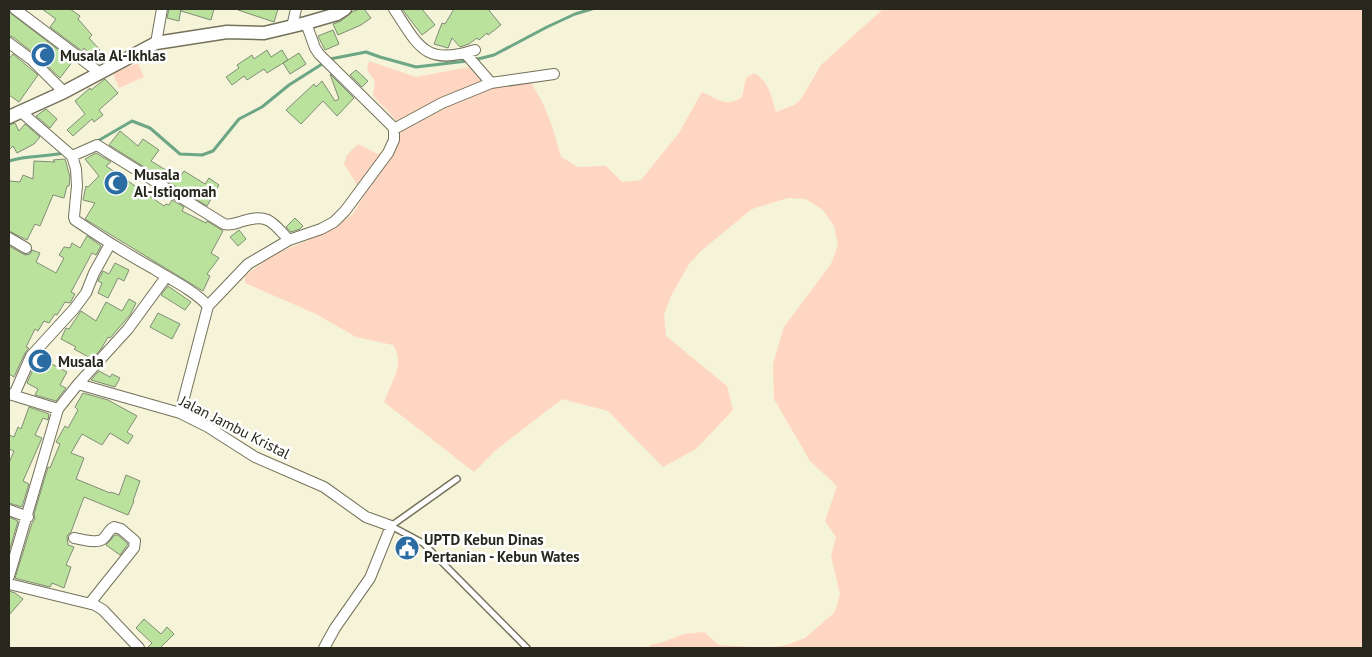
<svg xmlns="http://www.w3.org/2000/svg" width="1372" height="657" font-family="'PT Sans',sans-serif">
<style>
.green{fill:#ffd6c2}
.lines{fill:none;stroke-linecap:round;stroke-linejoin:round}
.stream{stroke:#6ca685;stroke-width:3}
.building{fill:#bae29d;stroke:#808d77}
.service-casing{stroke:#74725a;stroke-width:8}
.minor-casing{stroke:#74725a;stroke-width:12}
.tertiary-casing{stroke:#74725a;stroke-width:15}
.service{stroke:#fff;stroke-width:5}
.minor{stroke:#fff;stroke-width:10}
.tertiary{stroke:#fff;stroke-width:12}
.labels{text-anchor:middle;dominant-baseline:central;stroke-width:5;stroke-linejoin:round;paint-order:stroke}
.poi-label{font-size:15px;font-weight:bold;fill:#28271d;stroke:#fff;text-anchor:start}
.street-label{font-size:15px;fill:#28271d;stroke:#fff}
</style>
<rect width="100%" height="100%" fill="#f5f3d8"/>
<path class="green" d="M883 9H1363V648H648L650 645 660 643 684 634 704 632 719 645 768 648 787 645 805 638 835 612 840 594 831 556 836 537 825 521 837 486 810 461 774 399 773 364 784 327 831 264 838 245 834 226 823 210 806 199 788 198 752 209 702 250 689 264 671 296 664 315 666 336 727 386 733 410 696 449 663 467 608 411 562 399 496 450 474 472 384 402C391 383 406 363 393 345L356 337 316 314 245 283V276L272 255 316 237 352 215 364 196 344 164 347 155 358 144 378 154 400 134C401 120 382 106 373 96L375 81 367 70 369 61 416 77 474 66 487 79 515 74 525 75C545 101 553 126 561 157L578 167 606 166 622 182 641 180 679 133 702 92C717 99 727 108 742 97L746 78 754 73C769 81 771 96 776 112L794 105 801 99 821 65Z
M138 63 144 77 119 88 113 73Z"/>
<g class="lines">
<path class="stream" d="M474 60 494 55 547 27 575 14 592 9
M96 142 132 121 150 128 180 154 202 155 213 151 239 119 262 107 289 85 330 59 366 52 380 57 416 67 467 61
M9 161C27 155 46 157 64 153"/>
</g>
<path class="building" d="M42 9H70L80 16 78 19 92 35 89 38 100 50 92 57 84 48 82 51 50 27 56 19Z
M169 9H214L211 20 181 11V9L179 21 167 18Z
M238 9H278L274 22 238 10Z
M359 9H364L371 18 361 25 338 35 333 24 341 21 352 12Z
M402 9H422L435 25 422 35Z
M454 9H488L501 25 488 35 487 33 479 40 477 38 469 44 460 47 452 38 448 48 434 44 442 23 445 24Z
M9 12 73 61 60 78 36 55 13 37 9 36Z
M333 30 339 44 325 50 318 36Z
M267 50 271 57 282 50 288 60 267 73 264 69 247 80 244 76 232 85 226 77 239 68 237 65 252 55 254 59Z
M299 53 306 64 290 74 283 63Z
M13 54 38 75 19 102 9 95V59Z
M356 70 368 81 362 87 350 75Z
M330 74 354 98 337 116 323 101 301 124 286 110 314 84 316 87 322 81 335 101 339 99Z
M105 79 118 93 99 110 103 115 94 122 92 119 73 136 67 130 85 114 75 101 90 88 91 90Z
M46 109 57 119 50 128 36 116Z
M15 123 19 131 25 124 40 137 34 144 17 153 13 146 9 150V125Z
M120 131 138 146 143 139 159 150 151 161 179 178 184 171 205 184 209 178 219 185 207 206 109 145Z
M96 153 111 162 106 166 164 206 166 204 169 205 172 200 184 207 182 211 206 223 207 221 223 231 211 253 219 258 207 274 210 276 203 291 85 219 95 203 83 200 86 186 88 187 99 176 85 159Z
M65 159 70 177 69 186H67L64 198 53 195 40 226 35 224 27 240 9 231V181L20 182 23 175 33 179 34 161 55 162 53 160Z
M295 218 303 226 300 229 291 232 286 227Z
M239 230 246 239 238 246 230 237Z
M87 236 101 246 96 255 92 253 71 292 75 294 70 303 65 302 57 315 55 314 49 323 44 321 38 331 35 329 26 347 29 348 25 353 14 377 9 374V246L25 255 30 254 32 250 40 253 36 262 56 273 64 258 59 255 64 247 70 248 72 243 80 248Z
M115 263 129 270 124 281 118 278 108 298 98 293 102 283 98 281 103 271 109 274Z
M168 286 191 302 185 310 161 295Z
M129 299 136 303 130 315 110 338 108 337 101 349 92 359 74 349 76 347 61 339 66 328 69 329 81 311 96 321 106 302 122 311Z
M158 313 180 324 172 339 150 327Z
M42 354 50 358 48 362 67 372 60 385 66 388 56 401 35 395 38 389 27 383 37 360Z
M99 371 110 377 112 374 120 378 115 387 91 380Z
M83 393 108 400 137 416 127 432 133 436 128 444 110 433 102 445 82 434 71 453 84 458 76 479 110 493 111 492 119 495 126 475 140 481 133 501H134L128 515 84 497 71 532 67 536 68 545 74 547 66 565 71 567 64 588 52 583 50 587 18 579 15 578 32 523 35 519 34 514 48 467 50 468 60 444 56 442 65 426 68 428 78 410 75 407Z
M29 407 49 414 48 420 43 418 35 435 42 438 23 481 29 484 22 507 9 503V463L14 451 9 449V435L14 437 18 427 21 429Z
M9 517 18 521 9 552Z
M115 535H118L128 544 120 555 106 545Z
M405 538 419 547 407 560 395 549Z
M9 591 15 593 23 599 9 615Z
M144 619 161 634 167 627 174 634 160 648H147L152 643 136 628Z"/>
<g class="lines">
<defs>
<path id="service" d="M457 479 391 526 423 543 527 648"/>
<path id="minor" d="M15 9 100 73
M394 9C419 47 425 66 475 50
M292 27 296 9
M9 43 32 60 64 92
M156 43 162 9
M465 53 491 83
M20 111 72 156 76 169 77 186 74 217 75 220C101 238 127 254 154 269 170 279 195 291 208 306
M394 129 442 103 491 83 554 74
M72 156 97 145 114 156 224 224C231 226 236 223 243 221 269 213 273 223 289 240
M9 238 26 248
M78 384 180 413 208 427 255 457 324 487 366 517 391 526 370 578 335 628 324 648
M9 394 58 409 78 384 128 329 166 277
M14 395 31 356 74 309 86 293 94 273 110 244
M180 413 208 306 248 264 289 240 321 229 334 222 345 211 388 153 394 140V129L392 126 319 54 315 48 306 23
M9 510 28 517
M74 538C81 539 97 544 103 539 108 535 108 530 114 527L121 529 135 541 134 548 90 603
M9 576 58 409
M9 584 95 605 103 610 139 648"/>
<path id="tertiary" d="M9 117 64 92 156 43 227 32 264 33 306 23 337 14 345 9"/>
</defs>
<use href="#service" class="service-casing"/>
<use href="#minor" class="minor-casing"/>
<use href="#tertiary" class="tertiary-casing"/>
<use href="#service" class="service"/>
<use href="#minor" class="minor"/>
<use href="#tertiary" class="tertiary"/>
</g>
<defs>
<symbol id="mosque-disc" viewBox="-11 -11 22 22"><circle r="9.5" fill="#2b6ca2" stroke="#fff"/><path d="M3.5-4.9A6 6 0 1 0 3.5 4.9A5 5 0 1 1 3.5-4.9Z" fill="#fff"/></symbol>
<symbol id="civic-disc" viewBox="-11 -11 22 22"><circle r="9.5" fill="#2b6ca2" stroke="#fff"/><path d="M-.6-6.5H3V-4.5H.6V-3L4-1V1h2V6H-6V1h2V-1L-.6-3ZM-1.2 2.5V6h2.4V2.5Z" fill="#fff"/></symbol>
</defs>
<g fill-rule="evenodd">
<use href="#mosque-disc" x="29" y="41" width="28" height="28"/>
<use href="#mosque-disc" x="102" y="169" width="28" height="28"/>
<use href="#mosque-disc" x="26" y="347" width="28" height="28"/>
<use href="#civic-disc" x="393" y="534" width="28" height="28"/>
</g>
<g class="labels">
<g class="poi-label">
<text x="60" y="55">Musala Al-Ikhlas</text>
<text x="134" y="174">Musala<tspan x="134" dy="17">Al-Istiqomah</tspan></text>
<text x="58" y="361">Musala</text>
<text x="424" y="539">UPTD Kebun Dinas<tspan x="424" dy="17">Pertanian - Kebun Wates</tspan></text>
</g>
<g class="street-label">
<text transform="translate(235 427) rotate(27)">Jalan Jambu Kristal</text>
</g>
</g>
<rect width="1372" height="657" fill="none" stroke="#28271d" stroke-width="20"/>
</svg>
